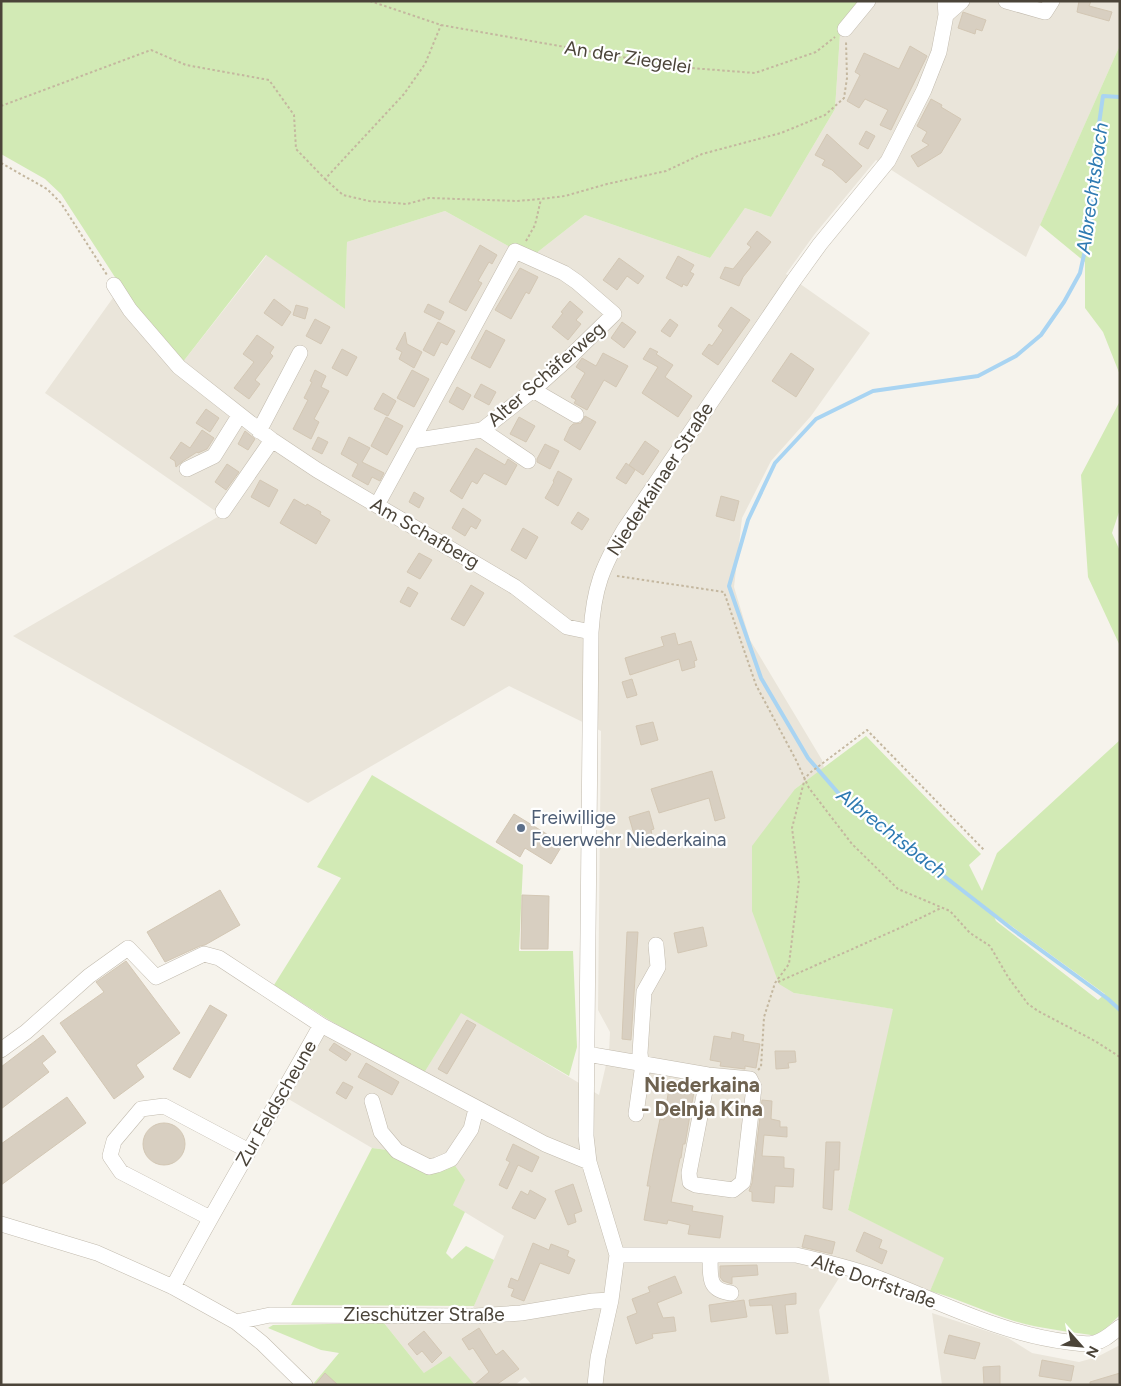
<svg xmlns="http://www.w3.org/2000/svg" width="1121" height="1386" font-family="Figtree,sans-serif">
<style>
.residential{fill:#eae5da}
.green{fill:#d2eab5;fill-rule:evenodd}
.lines{fill:none;stroke-linecap:round;stroke-linejoin:round}
.stream{stroke:#a9d4f2;stroke-width:4}
.building{fill:#d8cfc1;stroke:#d3c7b4}
.minor-casing{stroke:#c2bbae;stroke-width:16}
.path{stroke:#c4b79f;stroke-width:2;stroke-dasharray:2.5 2.5;stroke-linecap:butt}
.minor{stroke:#fff;stroke-width:15}
.service-dot{fill:#5c6f8a;stroke:#fff;stroke-width:2}
.labels{text-anchor:middle;dominant-baseline:central;stroke-width:4.5;stroke-linejoin:round;paint-order:stroke}
.street-label{font-size:19px;fill:#4b4439;stroke:#fff}
.service-label{font-size:19px;fill:#4e5e75;stroke:#fff;text-anchor:start}
.water-label{font-size:20px;font-style:italic;fill:#2e7ab2;stroke:#fff}
.quarter-label{font-size:21px;font-weight:bold;fill:#6e6250;stroke:#fff}
</style>
<rect width="100%" height="100%" fill="#f6f3ec"/>
<path class="residential" d="M875 1H1120V45L1026 257 876 160 814 235 786 274 870 333 811 416 771 461 742 518 734 587 750 640 822 760 824 768 795 789 794 993 894 1009 848 1210 945 1258 930 1291 871 1268 849 1262 819 1310 830 1385H532L525 1377 515 1385H475L424 1373 384 1323 467 1322 504 1236 453 1205 438 1166 395 1151 372 1148 285 1097 321 1031 424 1073 461 1012 599 1095 609 1052 610 1032 598 1010 601 731 509 686 308 803 13 636 221 515 45 393 115 295 179 367 267 255 345 309 347 242 445 211 530 258 585 215 710 258 745 208 771 217 835 109 840 34Z
M932 1313 1008 1338 1032 1353 1079 1362 1097 1357 1120 1345V1385H942Z"/>
<path class="green" d="M1 1H861L840 34 835 109 771 217 745 208 710 258 585 215 530 258 445 211 347 242 345 309 266 255 179 367 122 288 61 194 45 179 1 154Z
M1120 45V375L1103 332 1085 308V262L1040 225Z
M1120 401V509L1112 533 1120 551V646L1088 577 1081 475Z
M866 736 981 854 969 865 982 891 997 853 1120 740V1315L1098 1336C1070 1332 1041 1329 1014 1321 986 1312 959 1299 930 1291L944 1258 848 1210 893 1009 794 993 779 984 752 911V846L795 789ZM992 912 1105 994 1098 1000 996 921Z
M372 775 523 865 519 951H573L577 1047 569 1076 461 1013 424 1073 329 1020 274 985 341 878 317 867Z
M372 1148 395 1151 420 1164 451 1160 465 1180 453 1205 465 1212 446 1253 452 1259 466 1246 494 1260 474 1306 291 1305Z
M384 1323 424 1373 450 1356 475 1385H316L314 1383 339 1353 321 1350 268 1328 273 1325Z"/>
<g class="lines">
<path class="stream" d="M1120 97 1103 96 1099 124 1091 223 1080 273 1064 302 1041 335 1016 356 978 376 873 391 816 419 775 463 748 520 729 586 761 678 808 758 840 795 1012 929 1108 999 1120 1010"/>
</g>
<path class="building" d="M1079 1H1091L1089 6 1112 12 1109 21 1077 12Z
M963 12 986 20 982 31 976 29 975 34 958 28Z
M910 46 927 56 891 130 880 125 888 110 865 99 859 108 847 101 860 75 855 72 864 53 899 69Z
M931 99 942 105 941 107 961 119 941 153 918 167 911 156 929 145 922 141 927 132 917 126Z
M866 131 875 136 868 149 859 144Z
M827 134 862 166 846 183 832 170 822 165 825 160 815 155Z
M757 231 771 242 743 277 739 286 720 278 725 267 733 269 751 247 747 244Z
M480 245 497 255 492 264 489 262 478 281 482 283 466 311 449 302Z
M678 256 694 265 690 272 694 274 687 286 683 284 682 287 666 278Z
M619 258 644 276 638 284 627 276 617 290 603 280Z
M520 268 538 277 529 294 526 292 511 319 495 310Z
M274 299 291 312 282 326 264 313Z
M570 301 583 312 576 320 581 324 568 340 552 327 563 313 561 312Z
M428 304 444 312 440 320 424 312Z
M296 305 308 308 305 319 293 315Z
M731 307 750 320 718 365 702 354 709 344 712 346 723 330 718 326Z
M315 319 330 327 321 344 306 336Z
M670 319 678 325 670 337 661 331Z
M438 322 455 331 447 345 441 342 434 356 423 350Z
M622 322 636 332 624 348 611 338Z
M486 330 505 340 490 368 471 358Z
M405 332 407 344 422 352 414 368 399 359 402 352 396 349Z
M257 335 274 347 270 353 273 356 255 380 260 384 249 399 234 388 254 362 243 354Z
M650 348 658 352 656 354 673 365 665 377 692 396 678 417 642 393 658 367 643 359Z
M342 349 357 357 347 376 332 368Z
M603 353 628 366 616 387 604 380 587 410 574 403 576 400 571 397 585 373 576 367 582 358 596 366Z
M791 353 814 369 796 397 772 381Z
M315 370 326 376 321 387 329 391 314 419 319 422 311 439 293 429 308 400 304 398 312 382 310 381Z
M412 370 429 379 414 407 397 398Z
M481 384 496 392 489 405 474 397Z
M457 387 471 395 463 410 449 402Z
M383 393 396 401 388 416 374 409Z
M206 409 219 418 210 432 196 423Z
M585 416 596 422 580 450 564 440 570 427 573 424 581 423Z
M386 417 403 426 387 455 371 446Z
M519 417 535 426 526 442 510 434Z
M202 430 214 438 207 449 198 453 197 452 183 461 176 467 175 461 170 458 181 442 190 448Z
M245 431 255 439 248 450 238 444Z
M318 437 328 442 322 454 312 449Z
M349 437 370 448 362 462 384 473 380 481 372 477 368 485 352 476 358 464 341 454Z
M645 441 659 451 643 475 629 465Z
M545 444 559 451 550 469 537 462V459Z
M476 448 505 465 508 459 517 465 506 485 484 473 477 484 472 481 462 499 450 491Z
M626 463 635 470 626 484 616 478Z
M227 464 239 472 226 490 215 482Z
M558 471 572 479 558 506 545 498 554 482 553 481Z
M260 480 278 490 269 507 251 497Z
M414 492 424 498 419 508 409 502Z
M721 496 739 501 734 521 716 516Z
M294 499 306 506 307 504 321 512 320 514 330 520 316 544 280 523Z
M463 508 481 520 476 529 471 526 465 536 452 528Z
M578 512 589 519 582 530 571 523Z
M523 528 538 537 526 559 511 550Z
M419 553 432 560 420 579 407 572Z
M471 585 484 593 464 626 451 619Z
M408 587 418 593 410 607 400 602Z
M675 633 678 645 691 641 697 660 694 661 695 667 682 671 679 659 630 675 625 658 664 646 661 637Z
M632 679 637 695 627 698 622 682Z
M653 722 658 740 641 745 636 726Z
M712 771 725 818 715 821 709 798 659 813 651 789Z
M649 811 654 829 651 830 654 844 644 847 641 839 636 841 629 817Z
M514 814 563 844 551 864 525 848 520 857 496 842Z
M220 890 240 925 205 945 200 946 165 962 147 932Z
M522 895 549 896 548 949H521Z
M703 927 707 946 678 953 674 933Z
M627 932H638L631 1040 622 1039Z
M126 961 180 1033 136 1065 144 1077 114 1099 60 1023 104 992 96 982Z
M210 1005 227 1015 190 1078 173 1069Z
M467 1020 476 1025 447 1074 438 1069Z
M732 1032 744 1035 743 1041 760 1044 756 1068 745 1066V1069L720 1066 721 1062 710 1060 714 1036 731 1039Z
M43 1035 56 1052 42 1063 49 1072 1 1109V1067Z
M334 1043 351 1054 346 1061 329 1050Z
M775 1051H795L796 1062 788 1063 789 1068 776 1069Z
M366 1063 399 1082 392 1095 358 1077Z
M343 1082 353 1087 346 1099 336 1093Z
M669 1088 694 1092 685 1144H683L681 1158H680L671 1202 693 1206 692 1211 723 1216 720 1238 688 1234 690 1225 668 1220 667 1224 644 1220 650 1186H647L653 1153 660 1119 664 1120Z
M67 1097 86 1123 1 1185V1144Z
M762 1100 772 1101 771 1119 780 1121V1127H787V1137L764 1135 762 1156 784 1157V1168L794 1169 793 1187 775 1186 774 1203 752 1201V1192L749 1191 752 1183Z
M143 1144a21 21 0 1 1 42 0a21 21 0 1 1-42 0Z
M826 1142H840L839 1170H834L832 1210 823 1208Z
M513 1144 539 1157 532 1172 518 1165 507 1189 499 1185 510 1162 506 1160Z
M573 1184 582 1211 574 1214 576 1222 568 1225 555 1191Z
M530 1190 546 1199 535 1219 512 1208 521 1191 528 1195Z
M864 1232 882 1240 879 1248 887 1251 882 1264 856 1251Z
M805 1235 835 1242 832 1254 802 1247Z
M533 1243 549 1250 551 1244 569 1251 567 1256 575 1260 569 1274 540 1263 524 1301 511 1296 514 1289 508 1287 511 1278 518 1281Z
M757 1265 758 1275 732 1277V1284L723 1281 720 1277V1266Z
M675 1276 682 1293 657 1303 663 1318 674 1317 676 1331 652 1334 653 1338 636 1344 627 1317 637 1313 632 1299 650 1292 648 1287Z
M796 1293V1304L785 1305 788 1333 776 1334 772 1305 750 1306 749 1300Z
M744 1300 747 1317 711 1322 709 1305Z
M479 1328 496 1355 503 1350 519 1369 496 1385H474L489 1372 473 1348 469 1350 462 1339Z
M424 1331 442 1353 432 1363 422 1351 417 1355 408 1344Z
M949 1335 980 1343 975 1359 944 1353Z
M1042 1360 1074 1366 1071 1381 1039 1376Z
M1000 1366V1385H984L983 1367Z
M325 1373 338 1385H315Z
M1120 1373V1385H1090V1382Z"/>
<g class="lines">
<defs>
<path id="minor" d="M1006 1 1045 12 1052 1
M946 15 962 1
M845 29 868 1
M114 285 130 310 179 367 272 440 317 470 515 587 567 627 591 632
M533 390 576 415
M482 430 528 461
M259 431 300 353
M187 469 214 456 239 416
M377 505 412 441 482 430 533 390 572 355 614 314 577 282 564 273 515 251 412 441
M223 511 272 440
M1 1050 26 1032 89 976 128 948 156 977 204 954 219 958 321 1025
M587 1054 708 1075 750 1079 754 1087 743 1182 733 1190 696 1185 690 1182 689 1173 708 1075
M372 1101 381 1132 397 1151 429 1167 437 1165 451 1159 471 1129 476 1109
M636 1114 642 1071 640 1053 644 992 658 967 656 945
M210 1218 121 1172 110 1156 114 1141 141 1109 164 1106 249 1151
M1 1224 97 1253 173 1287 236 1322 262 1343 305 1385
M617 1255H796C822 1261 848 1267 873 1276 936 1300 1000 1334 1068 1342 1076 1343 1086 1345 1094 1343 1104 1341 1112 1333 1120 1327
M710 1255C711 1275 706 1290 731 1293
M173 1287C220 1198 272 1113 321 1025L545 1144 589 1162
M236 1322 270 1315 476 1316 521 1313 593 1301 611 1300
M595 1385 598 1358 611 1300 617 1255 589 1162 586 1136 591 632C594 587 602 568 624 530L794 280 820 244 888 161 924 90 939 52 946 15 945 1"/>
</defs>
<use href="#minor" class="minor-casing"/>
<path class="path" d="M370 1 441 25 678 67 755 73 816 52 835 37
M1 106 151 50 186 65 269 80 294 115 296 149 325 179 404 94 425 64 441 25
M1 163 47 189 61 203 107 275
M325 179 343 195 369 201 407 204 429 198 517 201 541 199 565 196 607 184 666 171 702 154 781 133 825 115 844 98 847 78 846 41
M526 241 535 225 541 199
M617 576 724 592 756 685 796 760 809 788 852 844 898 889 950 911 970 933 990 946 1008 977 1028 1004 1038 1011 1095 1041 1120 1057
M778 982 902 927 941 908
M758 1070 761 1067 764 1017 775 983 789 964 799 881 792 828 805 778 811 772 867 730 984 850"/>
<use href="#minor" class="minor"/>
</g>
<circle class="service-dot" cx="521" cy="828" r="5"/>
<g class="labels">
<g class="street-label">
<text transform="translate(628 57) rotate(9)">An der Ziegelei</text>
<text transform="translate(546 374) rotate(-41)">Alter Schäferweg</text>
<text transform="translate(660 479) rotate(-57)">Niederkainaer Straße</text>
<text transform="translate(425 533) rotate(30)">Am Schafberg</text>
<text transform="translate(276 1103) rotate(-60)">Zur Feldscheune</text>
<text transform="translate(874 1281) rotate(19)">Alte Dorfstraße</text>
<text x="424" y="1314">Zieschützer Straße</text>
</g>
<g class="service-label">
<text x="531" y="817">Freiwillige<tspan x="531" dy="22">Feuerwehr Niederkaina</tspan></text>
</g>
<g class="water-label">
<text transform="translate(1092 188) rotate(-82)">Albrechtsbach</text>
<text transform="translate(892 833) rotate(38)">Albrechtsbach</text>
</g>
<g class="quarter-label">
<text x="702" y="1084">Niederkaina<tspan x="702" dy="24">- Delnja Kina</tspan></text>
</g>
</g>
<rect width="1121" height="1386" fill="none" stroke="#4b4439" stroke-width="5"/>
<g transform="translate(1081 1346) rotate(117)" stroke="#ffffff" stroke-width="4" paint-order="stroke">
<path d="M0-4L9 19L0 12L-9 19Z" fill="#4b4439"/>
<text y="-8" font-size="14" font-weight="bold" text-anchor="middle" fill="#4b4439">N</text>
</g>
</svg>
